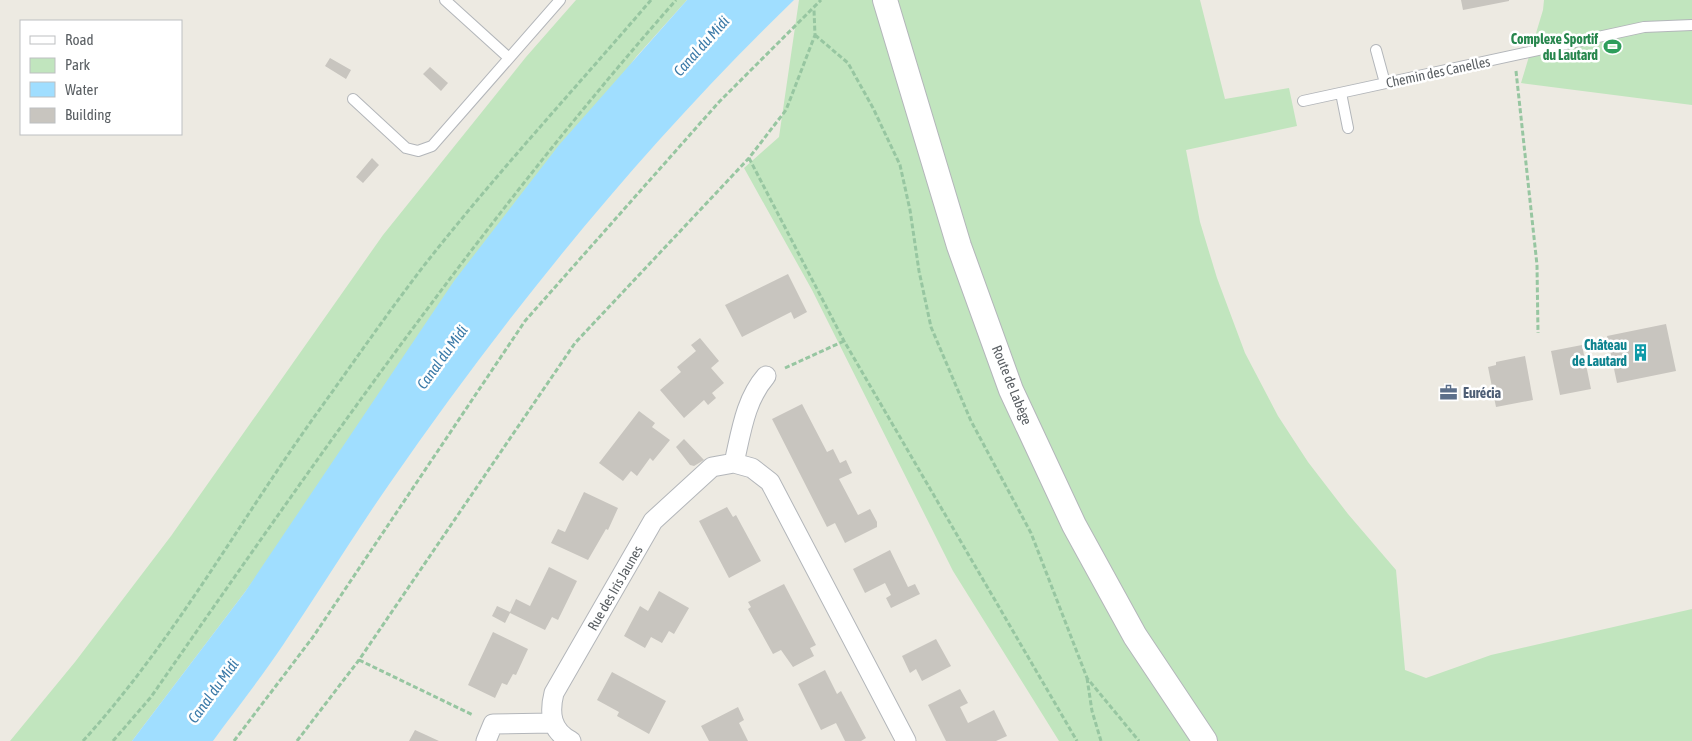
<svg xmlns="http://www.w3.org/2000/svg" width="1692" height="741" font-family="'Asap Condensed',sans-serif">
<style>
.green{fill:#c1e5be}
.water{fill:#a0deff}
.building{fill:#c8c5bf}
.lines{fill:none;stroke-linecap:round;stroke-linejoin:round}
.service-casing{stroke:#b3b6ba;stroke-width:12}
.minor-casing{stroke:#b3b6ba;stroke-width:21}
.tertiary-casing{stroke:#b3b6ba;stroke-width:26}
.path{stroke:#97c6a1;stroke-width:3;stroke-dasharray:5 2.5;stroke-linecap:butt}
.service{stroke:#fff;stroke-width:10}
.minor{stroke:#fff;stroke-width:19}
.tertiary{stroke:#fff;stroke-width:24}
.labels{text-anchor:middle;dominant-baseline:central;stroke-width:5;stroke-linejoin:round;paint-order:stroke}
.leisure-label{font-size:14px;font-weight:bold;fill:#27864d;stroke:#fff;text-anchor:end}
.street-label{font-size:14px;fill:#5a5f63;stroke:#fff}
.culture-label{font-size:14px;font-weight:bold;fill:#0d838f;stroke:#fff;text-anchor:end}
.service-label{font-size:14px;font-weight:bold;fill:#4e5e75;stroke:#fff;text-anchor:start}
.water-label{font-size:15px;font-style:italic;fill:#3b7aa8;stroke:#fff}
</style>
<rect width="100%" height="100%" fill="#edeae2"/>
<path class="green" d="M576 0H687L636 57 245 592 132 741H10L75 662 171 536 383 235 526 57Z
M799 0H1200L1225 99 1289 88 1297 126 1186 150 1200 222 1217 278 1245 353 1278 416 1308 462 1348 514 1396 570 1405 670 1426 678 1491 655 1692 609V741H1059L953 571 812 290 744 168 779 137Z
M1544 0H1692V105L1521 83 1543 10Z"/>
<path class="water" d="M687 0H794C643 146 509 311 390 483 353 536 319 592 283 645 261 678 236 709 213 741H132L245 592 454 281 559 145Z"/>
<path class="building" d="M1461 0H1509V1L1463 10Z
M330 58 351 70 346 79 325 66Z
M430 67 448 83 441 91 423 74Z
M372 158 379 165 363 183 356 177Z
M788 274 807 312 794 319 791 312 742 337 725 305Z
M1666 324 1676 371 1617 383 1607 336Z
M700 338 719 361 711 368 724 383 712 393 716 398 708 405 704 400 684 418 660 390 681 372 677 367 696 351 691 345Z
M1582 345 1591 389 1560 395 1551 351Z
M1525 356 1533 400 1496 407 1488 367 1496 365V362Z
M802 404 827 452 833 449 840 463 846 460 852 473 839 479 858 515 870 509 877 522V527L845 543 835 523 827 527 772 419Z
M639 411 655 423 652 427 670 440 653 461 650 458 637 476 631 471 623 481 599 463Z
M684 439 704 460 694 466 690 465 676 447Z
M584 492 618 508 608 530 606 529 588 560 551 543 558 529 565 532Z
M727 507 733 517 736 515 761 561 729 578 699 521Z
M890 550 908 587 915 584 920 594 891 608 886 598 891 595 885 583 865 593 853 569Z
M549 567 577 581 558 620 552 617 545 630 510 613 505 623 492 616 497 606 510 612 516 599 530 606Z
M784 584 816 645 810 648 814 656 793 667 781 650 773 654 748 609 751 607 748 602Z
M659 591 689 608 674 634 669 631 662 643 651 637 645 648 624 636 640 606 648 611Z
M493 632 528 649 516 675 513 674 507 685 502 683 495 698 468 685Z
M936 639 951 666 922 681 916 669 910 673 902 656Z
M825 670 837 694 841 691 866 738 861 741H845L836 723 821 730 798 684Z
M612 672 666 701 649 734 617 716 619 712 597 700Z
M960 689 968 703 960 707 968 723 994 710 1007 736 996 741H946L928 705Z
M738 707 744 720 739 723 748 741H709L701 726Z
M415 730 426 735 439 741H409Z"/>
<g class="lines">
<defs>
<path id="service" d="M445 0 509 58
M1376 50 1385 83
M1341 93 1348 128
M353 99 406 148 418 151 432 146 560 0
M1303 101 1644 27 1692 25"/>
<path id="minor" d="M734 463C741 433 745 400 766 376
M486 741 493 724 552 723
M571 741C551 731 549 713 554 693L653 521 712 467 734 463 752 468 770 482 906 741"/>
<path id="tertiary" d="M885 0 959 246 1011 390 1074 525 1135 636 1205 741"/>
</defs>
<use href="#service" class="service-casing"/>
<use href="#minor" class="minor-casing"/>
<use href="#tertiary" class="tertiary-casing"/>
<path class="path" d="M815 35 848 63 873 108 900 165 910 210 919 271 931 327 971 421 1031 533 1087 678 1139 741
M1516 71 1537 265 1538 333
M749 158 844 341 1077 741
M785 368 844 341
M359 660 473 715
M1087 678 1092 711 1101 741
M83 741C173 642 239 522 317 413 351 366 384 318 419 272 492 178 574 90 651 0
M113 741 151 697C317 458 484 218 676 0
M234 741 313 637 525 321 719 102 821 0
M297 741 359 660 575 343 749 158 786 110 815 35 814 10"/>
<use href="#service" class="service"/>
<use href="#minor" class="minor"/>
<use href="#tertiary" class="tertiary"/>
</g>
<defs>
<symbol id="stadium-bare" viewBox="-9 -9 18 18"><path d="M0-5a6.5 5 0 1 0 0 10a6.5 5 0 1 0 0-10ZM-3.5-1.8h7v3.6h-7Z" fill="#2e9e5b" stroke="#fff" stroke-width="2.5" paint-order="stroke"/></symbol>
<symbol id="building-bare" viewBox="-9 -9 18 18"><path d="M-4-6H4V6H1V3H-1V6H-4ZM-2.5-4.3h1.7v1.8h-1.7ZM.8-4.3h1.7v1.8H.8ZM-2.5-1h1.7V.8h-1.7ZM.8-1h1.7V.8H.8Z" fill="#0f9aa8" stroke="#fff" stroke-width="2.5" paint-order="stroke"/></symbol>
<symbol id="office-bare" viewBox="-9 -9 18 18"><path d="M-6-3h4V-5.5h4V-3h4V5H-6ZM-1-4.5V-3h2v-1.5ZM-6 0V1H6V0Z" fill="#5c6f8a" stroke="#fff" stroke-width="2.5" paint-order="stroke"/></symbol>
</defs>
<g fill-rule="evenodd">
<use href="#stadium-bare" x="1600" y="34" width="25" height="25"/>
<use href="#building-bare" x="1628" y="340" width="25" height="25"/>
<use href="#office-bare" x="1436" y="380" width="25" height="25"/>
</g>
<g class="labels">
<g class="leisure-label">
<text x="1598" y="39">Complexe Sportif<tspan x="1598" dy="16">du Lautard</tspan></text>
</g>
<g class="street-label">
<text transform="translate(1438 72) rotate(-12)">Chemin des Canelles</text>
<text transform="translate(1012 385) rotate(68)">Route de Labège</text>
<text transform="translate(615 588) rotate(-60)">Rue des Iris Jaunes</text>
</g>
<g class="culture-label">
<text x="1627" y="345">Château<tspan x="1627" dy="16">de Lautard</tspan></text>
</g>
<g class="service-label">
<text x="1463" y="393">Eurécia</text>
</g>
<g class="water-label">
<text transform="translate(701 46) rotate(-48)">Canal du Midi</text>
<text transform="translate(442 357) rotate(-54)">Canal du Midi</text>
<text transform="translate(213 691) rotate(-54)">Canal du Midi</text>
</g>
</g>
<rect x="20" y="20" width="162" height="115" fill="#ffffff" stroke="#bdbfc1"/>
<rect x="30" y="36" width="25" height="8" fill="#ffffff" stroke="#bdbfc1"/>
<text x="65" y="45" font-size="15" fill="#5a5f63">Road</text>
<rect x="30" y="58" width="25" height="15" fill="#c1e5be" stroke="#bdbfc1"/>
<text x="65" y="70" font-size="15" fill="#5a5f63">Park</text>
<rect x="30" y="82" width="25" height="15" fill="#a0deff" stroke="#bdbfc1"/>
<text x="65" y="95" font-size="15" fill="#5a5f63">Water</text>
<rect x="30" y="108" width="25" height="15" fill="#c8c5bf" stroke="#bdbfc1"/>
<text x="65" y="120" font-size="15" fill="#5a5f63">Building</text>
</svg>
